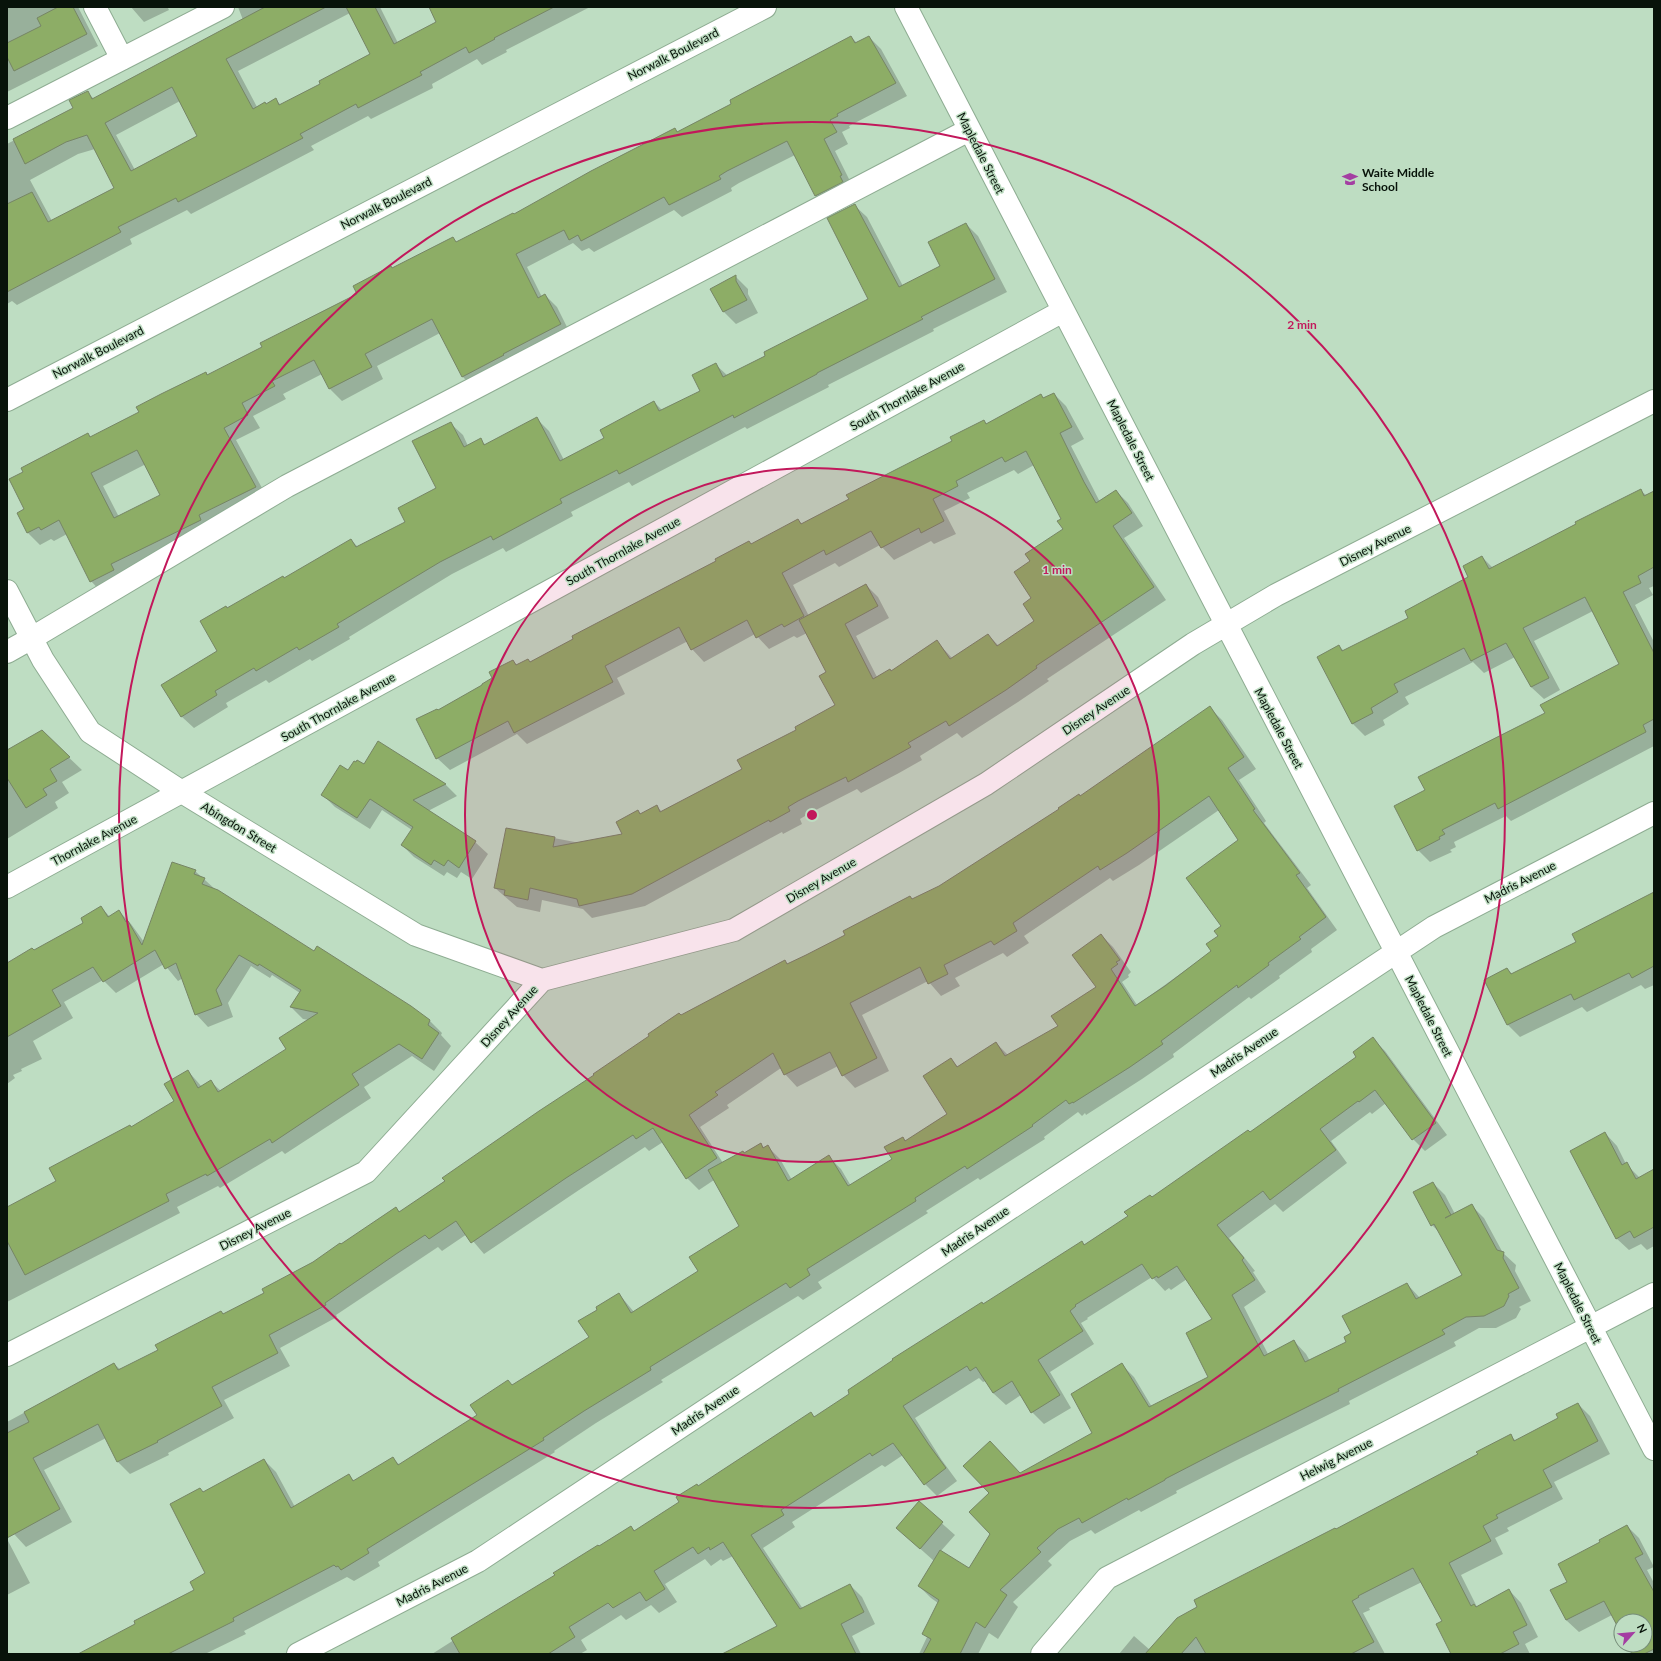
<svg xmlns="http://www.w3.org/2000/svg" width="1661" height="1661" font-family="Lato,sans-serif">
<style>
.shadow{fill:#0003;fill-rule:evenodd}
.building{fill:#8dad66;stroke:#768565;fill-rule:evenodd}
.lines{fill:none;stroke-linecap:round;stroke-linejoin:round}
.minor-casing{stroke:#8eac92;stroke-width:24}
.minor{stroke:#fff;stroke-width:22}
.ring{fill:none;stroke:#c2185b;stroke-width:2}
.labels{text-anchor:middle;dominant-baseline:central;stroke-width:3;stroke-linejoin:round;paint-order:stroke}
.street-label{font-size:12px;fill:#08130a;stroke:#beddc2}
.poi-label{font-size:12px;font-weight:bold;fill:#08130a;stroke:#beddc2;text-anchor:start}
.centre{fill:#c2185b;stroke:#beddc2;stroke-width:2}
.ring-label{font-size:12px;text-anchor:middle;font-weight:bold;fill:#c2185b;stroke:#beddc2;stroke-width:3;stroke-linejoin:round;paint-order:stroke}
</style>
<rect width="100%" height="100%" fill="#beddc2"/>
<path class="shadow" d="M7 7H78L98 46 7 92Z
M131 7H171L168 8 169 10 144 22Z
M238 7H380L398 43 438 23 430 7H590L506 50 507 52 482 65 477 59 432 84 433 88 371 119 368 116 311 146 314 150 191 214 187 210 130 239 132 244 17 305 12 301 7 304V144L74 109 87 92 94 99 243 20ZM350 13 371 55 321 84 281 105 276 100 267 105 265 103 257 107 238 71ZM180 101 198 136 135 170 116 135ZM95 149 115 189 52 221 30 180 78 154Z
M851 37 857 43 869 37 881 49 907 96 849 126 850 128 842 132 848 144 835 151 853 187 828 208 816 196 795 155 739 183 731 188 732 191 682 217 674 210 594 252 589 248 582 251 573 243 527 267 542 297 545 295 557 307 572 337 475 389 463 377 440 333 377 366 383 379 342 401 330 389 322 374 283 394 286 399 253 416 260 428 236 440 268 499 103 594 91 581 67 534 54 541 51 539 40 545 28 533 18 514 26 510 88 434 91 438 140 413 206 373 208 376 263 348 359 294 392 269 453 239 457 243 514 215 675 129 678 132 733 104ZM146 464 162 495 119 517 103 486Z
M854 205 867 217 903 286 941 267 966 224 978 236 1007 292 933 329 934 331 828 385 829 387 747 429 745 427 632 486 629 482 571 512 573 516 506 552 503 548 452 574 349 637 350 639 312 661 310 659 269 683 266 680 226 703 228 707 194 728 181 716 219 651 227 609 285 579 351 540 358 547 406 522 437 489 450 423 463 435 468 446 480 440 486 445 537 419 549 431 564 460 606 439 654 402 663 411 701 391 715 364 728 376 870 299Z
M736 277 748 289V294L758 313 736 324 724 312 712 289Z
M1054 394 1066 406 1084 439 1071 446 1100 502 1116 491 1128 503 1143 526 1124 538 1166 600 1047 679 1049 681 1018 702 962 738 957 733 920 756 922 760 899 773 861 793 857 789 810 813 800 819 802 824 783 834 782 832 645 906 592 918 583 909 542 900 540 912 517 907 495 888 507 829 580 843 624 835 638 811 641 814 657 806 662 812 743 769 798 730 836 706 827 673 807 633 797 638 794 636 769 649 755 634 704 662 692 649 688 641 617 678 625 694 527 744 517 734 450 770 437 758 438 711 493 679 513 661 517 665 528 660 530 662 798 520 802 524 850 500 954 441 984 421 987 424 1041 396 1044 399ZM1034 465 1062 519 1064 529 1032 562V598L1036 622 999 646 988 635 953 659 937 642 891 672 877 677 856 636 889 618 878 597 866 585 809 616 793 585 835 563 839 567 880 545 894 560 931 541 934 544 956 534 944 511 970 498 967 493 1014 470 1018 474Z
M1640 490 1646 495 1654 491V586L1649 588 1653 595 1635 605 1654 642V746L1511 821 1506 816 1454 842 1456 847 1450 850 1452 852 1430 862 1418 850 1427 791 1621 665 1593 611 1534 641 1560 690 1544 699 1531 687 1515 657 1484 673 1473 662 1405 697 1409 704 1383 720 1385 725 1365 736 1353 724 1339 646 1344 651 1409 618 1470 578 1482 557 1493 568Z
M1210 708 1222 720 1256 769 1239 780 1266 821 1264 823 1311 885 1307 888 1337 930 1311 949 1312 952 1279 976 1280 978 1251 999 1249 997 1173 1054 1174 1057 1142 1079 1086 1115 1085 1113 1082 1116 1078 1112 1044 1137 1045 1139 980 1180 978 1178 926 1211 928 1213 818 1282 822 1288 803 1300 798 1296 661 1380 663 1382 596 1423 554 1451 555 1452 378 1562 380 1566 354 1581 347 1577 244 1631 246 1634 205 1654H80L136 1625 196 1590 206 1574 204 1493 264 1460 276 1472 295 1507 349 1475 355 1482 392 1458 400 1465 478 1416 513 1386 590 1338 598 1310 619 1294 634 1312 699 1272 741 1226 714 1180 699 1190 687 1178 663 1142 649 1151 645 1147 579 1190 484 1254 467 1234 442 1251 438 1247 336 1315 337 1317 280 1348 290 1366 224 1400 234 1418 168 1453 169 1455 130 1474 118 1462 106 1438 44 1470 72 1522 26 1547 14 1534 7 1522V1422L114 1364 121 1370 159 1351 221 1312 224 1314 265 1293 396 1209 400 1212 681 1016 785 962 788 964 847 935 910 897 914 900 939 887 1080 797ZM1219 810 1239 840 1222 927 1219 936 1212 951 1137 1005 1122 982 1129 977 1128 975 1131 972 1113 947 1101 935 1097 987 1059 1026 1009 1056 996 1043 958 1067 951 1059 948 1114 906 1141 903 1138 893 1160 851 1186 841 1169 829 1157 792 1180 780 1159 768 1147 765 1148 761 1145 745 1154 723 1163 700 1127 729 1108 727 1105 781 1068 785 1074 797 1087 838 1066 843 1075 855 1088 889 1071 862 1015 928 981 941 996 960 986 955 978 1003 953 1007 957 1029 943 1024 936 1110 878 1113 881 1139 865Z
M41 731 82 770 62 782 69 793 55 802 58 808 7 839V752Z
M378 743 445 784 457 796 428 811 475 842 488 854 472 879 461 872 457 878 447 872 444 876 414 857 402 845 412 830 382 810 370 829 335 807 322 794 349 772 364 765Z
M195 871 216 890 314 953 430 1021 442 1033 441 1035 451 1046 434 1071 412 1056 364 1087 371 1098 285 1154 282 1151 220 1188 218 1186 177 1207 180 1213 7 1302V1208L57 1182 132 1128 176 1102 188 1071 202 1087 211 1082 221 1091 288 1049 309 1020 303 1019 291 1007 300 993 272 975 270 978 251 966 228 1003 233 1017 208 1027 196 1014 183 978 178 981 164 964 116 993 103 980 64 1002 73 1018 33 1041 42 1059 21 1069 22 1071 13 1075 15 1078 7 1084V964L34 951 84 923 101 907 110 917 119 911 131 924 144 942Z
M1654 893V985L1645 989 1641 985 1587 1012 1582 1007 1520 1037 1508 1025 1486 980 1507 969 1512 974 1577 942Z
M1373 1039 1385 1051 1447 1135 1425 1151 1413 1139 1386 1103 1372 1114 1370 1112 1331 1141 1347 1163 1283 1212 1275 1204 1229 1238 1255 1271 1253 1272 1266 1292 1244 1307 1268 1354 1294 1341 1306 1354 1310 1361 1347 1342 1352 1333 1407 1284 1420 1298 1463 1275 1441 1234 1432 1225 1433 1183 1445 1195 1455 1214 1472 1206 1484 1218 1503 1253 1516 1265 1515 1271 1531 1301 1519 1307 1521 1309 1516 1318 1496 1328H1479L1454 1342 1456 1346 1349 1401 1350 1404 1235 1461 1176 1491 1177 1493 1141 1512 1139 1510 1095 1534 1091 1530 1070 1541 1048 1561 1052 1565 1013 1602 1018 1607 998 1639 989 1633 978 1654H919L927 1637 923 1633 938 1603 931 1598 919 1586 934 1561 897 1528 919 1503 955 1535 940 1552 969 1570 991 1534 1020 1474 1093 1434 1122 1365 1134 1377 1152 1407 1209 1378 1213 1319 1187 1279 1171 1290 1169 1288 1165 1291 1152 1277 1087 1318 1088 1319 1081 1323 1094 1344 1050 1372 1071 1408 1044 1424 1032 1412 1021 1395 1006 1405 993 1393 986 1381 983 1382 979 1378 915 1418 941 1459 957 1481 937 1496 925 1484 903 1455 885 1467 882 1465 792 1522 795 1527 763 1548 803 1609 850 1585 862 1597 875 1624 852 1636 861 1654H731L779 1626 733 1556 723 1561 721 1559 711 1566 705 1559 665 1584 677 1602 659 1613 651 1605 626 1620 621 1615 581 1640 587 1650 580 1654H432L631 1527 635 1531 680 1502 698 1487 811 1414 815 1418 983 1305 1082 1242 1085 1245 1129 1216 1152 1198 1250 1133 1357 1057Z
M1605 1133 1617 1146 1626 1164 1640 1178 1654 1170V1246L1647 1250 1641 1244 1629 1250 1616 1238Z
M1578 1404 1590 1416 1610 1454 1554 1482 1563 1499 1507 1528 1509 1531 1495 1538 1503 1554 1461 1575 1477 1607 1509 1590 1521 1603 1538 1637 1525 1644 1530 1654H1452L1443 1621 1422 1582 1369 1608 1370 1610 1363 1613 1385 1654H1119L1134 1636 1150 1650 1336 1530 1479 1455 1511 1436 1516 1441 1559 1419Z
M1627 1526 1639 1538 1654 1567 1647 1570 1654 1583V1654H1633L1628 1645H1645V1621H1621V1631L1612 1615 1579 1632 1566 1620 1552 1591 1568 1582 1601 1543Z
M7 1539 30 1583 7 1595Z"/>
<path class="building" d="M58 7H73L87 34 14 71 7 57V43L41 26 37 18Z
M265 7H326L226 59 253 109 265 102 266 104 276 98 279 105 320 84 319 81 370 54 346 7H375L394 44 436 22 429 7H554L494 38 495 39 469 53 466 47 420 72 422 75 358 108 356 104 300 134 303 138 249 166 178 202 176 198 118 227 121 232 7 292V204L32 192 48 222 114 188 87 135 66 142 25 164 13 139 73 108 69 100 88 91 92 99ZM172 87 197 136 131 171 105 123Z
M851 36 855 43 869 36 896 83 837 114 838 116 830 120 837 132 824 139 842 175 840 176 843 182 815 196 787 141 727 171 719 176 721 179 669 205 664 197 581 241 578 235 569 240 564 230 516 254 538 298 545 294 561 324 503 354 504 355 462 377 432 319 365 354 372 367 329 389 314 360 272 381 275 386 242 403 248 415 224 428 256 487 199 515 201 520 111 564 114 570 90 582 59 520 41 530 39 527 27 533 17 513 24 509 9 479 23 472 21 468 88 433 90 437 139 412 136 407 161 394 206 372 207 375 262 347 260 343 357 294 353 286 391 266 392 268 453 237 456 242 513 213 514 214 591 171 675 128 677 132 731 104 730 100ZM137 450 160 495 114 518 91 473Z
M855 204 899 287 940 266 928 242 966 223 995 279 921 317 923 319 817 373V374L734 418 733 415 619 474 617 470 560 499 562 503 493 540 491 536 440 562 337 624 339 627 299 650 297 647 256 671 254 668 215 691 217 695 181 717 161 685 217 651 200 621 226 606 227 608 283 576 284 578 351 539 356 547 405 522 398 508 436 488 412 441 451 422 464 447 481 438 484 445 537 417 560 461 604 438 600 430 654 401 659 411 700 391 692 375 716 363 723 377 765 356 764 352 868 299 827 218Z
M736 275V281L747 300 723 312 710 289Z
M1054 393 1072 427 1060 433 1084 482 1096 503 1116 490 1132 513 1113 526 1154 587 1036 666 1037 668 1006 690 949 726 946 721 908 743 911 747 886 761 848 782 846 777 798 801 788 807 790 811 770 822 769 820 632 894 579 906 577 899 530 888 528 900 504 895 505 890 494 888 506 828 555 837 553 847 622 834 616 822 638 810 640 814 657 805 660 812 742 769 737 760 796 730 795 727 835 705 819 676 826 672 799 620 866 584 878 606 845 624 873 679 890 669 891 671 937 640 950 659 988 634 997 646 1034 621 1023 604 1031 598 1014 572 1030 561 1025 554 1063 529 1057 521 1061 519 1026 451 1005 462 1002 457 956 481 958 486 933 499 944 521 921 533 919 528 881 548 871 531 826 555 824 550 782 573 804 616 784 627 782 624 756 638 747 620 691 650 679 627 605 666 613 682 514 733 508 721 436 759 416 719 437 709 438 710 482 685V684L492 678 489 672 513 660 516 665 528 659 530 662 573 639 572 636 716 561 715 559 749 541 751 544 798 519 801 524 849 499 846 495 952 441 950 437 984 420 986 424 1041 394 1043 398Z
M1641 489 1644 496 1654 491V567L1638 576 1641 583 1623 592 1654 653V719L1643 725 1646 732 1498 809 1495 803 1442 830 1445 834 1439 837 1440 839 1417 851 1394 806 1425 790 1418 777 1545 713 1540 705 1619 664 1585 597 1523 628 1549 678 1531 687 1506 643 1471 661 1464 648 1394 684 1398 692 1371 708 1373 713 1352 724 1317 657 1339 645 1342 651 1408 618 1405 611 1468 577 1463 566 1482 556 1489 569 1576 524 1575 522Z
M1210 706 1244 757 1228 768 1255 809 1253 810 1300 873 1296 875 1326 917 1299 937 1301 939 1268 963 1269 965 1238 988 1237 985 1161 1041 1163 1044 1130 1067 1073 1103V1102L1069 1104 1066 1100 1032 1125 1033 1126 967 1169 965 1166 915 1198 916 1201 807 1269 810 1275 790 1288 786 1283 650 1367 651 1370 584 1411 543 1438 544 1440 367 1549 369 1553 341 1570 338 1566 336 1567 334 1565 233 1618 234 1621 168 1654H78L135 1624 134 1621 194 1590 190 1582 205 1573 170 1504 200 1488 203 1492 264 1459 291 1508 349 1474 353 1481 393 1457 398 1465 477 1415 470 1405 508 1380 512 1385 589 1337 578 1321 597 1310 596 1307 619 1293 631 1313 698 1271 689 1257 739 1226 708 1170 743 1151 744 1153 761 1143 763 1148 768 1145 788 1181 829 1155 848 1186 892 1159 884 1147 903 1137 905 1141 947 1114 923 1076 951 1058 957 1067 996 1042 1005 1056 1058 1026 1051 1016 1096 987 1072 955 1101 934 1120 960 1116 962 1118 964 1111 969 1135 1006 1165 986 1211 951 1206 944 1218 936 1214 931 1221 926 1186 878 1238 840 1209 796 1127 853 1100 870 1098 866 1013 923 1017 931 994 945 991 941 944 965 948 974 928 984 920 967 850 1003 877 1058 842 1076 830 1052 784 1075 773 1053 715 1092 718 1095 689 1115 717 1158 686 1179 653 1128 636 1139 633 1135 566 1178 471 1243 456 1221 429 1239 425 1235 396 1254 325 1303 326 1305 269 1335 278 1353 212 1387 222 1406 157 1441 158 1442 117 1462 98 1424 33 1458 60 1509 7 1538V1433L29 1422 24 1412 114 1363 118 1370 158 1350 155 1345 221 1311 223 1314 264 1293 262 1289 313 1262 340 1243 341 1244 396 1207 399 1212 445 1181 442 1178 539 1111 594 1075 593 1074 649 1036 648 1034 679 1013 681 1015 785 960 787 964 806 955 845 935 843 931 910 896 912 899 939 886 1059 809 1058 808 1079 794 1080 796Z
M42 730 70 757 50 769 57 781 43 789 47 795 26 808 7 778V750Z
M378 741 446 784 413 800 476 841 459 868 448 860 444 866 434 860 431 865 401 845 413 827 370 799 357 818 321 795 340 765 348 770 354 761 356 762 357 760 364 764Z
M172 862 196 870 194 874 205 878 202 884 218 890 314 951 317 946 411 1006 430 1020 428 1025 439 1033 422 1059 399 1044 352 1074 359 1085 272 1143 270 1139 207 1176 206 1174 166 1194 169 1201 25 1275 7 1241V1207L56 1181 49 1168 130 1125 131 1127 174 1101 164 1084 188 1070 198 1088 211 1080 218 1092 286 1049 279 1038 318 1013 290 1007 301 990 259 964 258 966 239 955 216 990 222 1005 195 1015 176 963 165 969 155 950 103 982 93 967 52 990 61 1006 7 1037V963L32 948 34 950 83 923 81 918 101 906 108 917 119 910 126 922 128 921 142 945Z
M1654 892V966L1632 978 1629 973 1574 1000 1571 994 1507 1025 1484 980 1507 968 1511 974 1576 942 1572 934Z
M1373 1037 1436 1123 1412 1140 1375 1090 1359 1102 1358 1101 1320 1129 1336 1150 1270 1200 1263 1191 1217 1225 1244 1258 1242 1260 1255 1280 1232 1295 1264 1356 1294 1340 1305 1362 1346 1342 1344 1337 1351 1333 1342 1316 1407 1283 1416 1299 1462 1275 1434 1224 1431 1226 1413 1192 1433 1182 1451 1215 1445 1218 1472 1204 1497 1250 1504 1252 1503 1258 1519 1288 1508 1294 1509 1296 1504 1306 1484 1316 1466 1317 1442 1330 1445 1334 1338 1389 1339 1391 1223 1449 1165 1479V1480L1128 1500 1127 1498 1082 1523 1079 1518 1058 1529 1037 1548 1041 1552 1000 1590 1007 1595 985 1628 976 1622 960 1654H923L931 1639 922 1634 939 1600 918 1586 940 1550 969 1568 990 1534 969 1512 989 1493 963 1466 990 1441 1020 1473 1092 1433 1071 1394 1122 1363 1149 1407 1208 1377 1186 1333 1212 1319 1177 1266 1158 1278 1157 1276 1152 1279 1142 1264 1075 1305 1076 1306 1070 1311 1083 1331 1038 1360 1060 1395 1031 1413 1012 1381 993 1393 976 1367 970 1371 967 1366 903 1406 929 1445 946 1468 924 1485 893 1443 872 1456 870 1453 781 1510 784 1515 751 1535 800 1609 850 1584 864 1612 841 1624 856 1654H722L777 1626 723 1542 710 1550 709 1547 698 1554 693 1547 654 1571 665 1589 646 1601 640 1592 613 1608 608 1603 569 1627 575 1637 548 1654H460L451 1638 555 1575 553 1573 598 1545 599 1546 631 1526 634 1531 679 1502 676 1497 697 1484 698 1486 811 1412 814 1417 849 1394 848 1390 893 1360 892 1359 982 1302 983 1304 1082 1241 1084 1245 1128 1216 1124 1212 1150 1195 1152 1197 1248 1130 1250 1132 1315 1086 1356 1057 1353 1052Z
M1605 1132 1622 1165 1627 1162 1636 1179 1654 1169V1227L1634 1238 1630 1231 1616 1239 1570 1151Z
M1578 1403 1598 1441 1543 1470 1552 1487 1496 1515 1498 1518 1483 1526 1491 1541 1449 1563 1471 1606 1474 1604 1476 1607 1509 1589 1527 1625 1513 1632 1519 1644 1500 1654H1451L1436 1624 1442 1621 1413 1568 1358 1596 1359 1597 1352 1601 1374 1642 1351 1654H1206L1196 1637 1181 1654H1145L1177 1618 1197 1607 1194 1600 1335 1528 1336 1529 1478 1454 1476 1452 1511 1434 1514 1441 1558 1418 1556 1414Z
M919 1501 943 1522 920 1549 896 1528Z
M1627 1525 1643 1554 1635 1558 1654 1592V1649L1644 1654H1632L1627 1645H1645V1621H1621V1633L1604 1601 1566 1620 1550 1590 1567 1582 1558 1564 1600 1542 1599 1540Z"/>
<g class="lines">
<defs>
<path id="minor" d="M95 7 122 59
M906 7 1654 1449
M7 118 223 7
M7 400 765 7
M7 591 43 660 90 732 182 792 416 935 542 980
M7 652 32 638 287 486 969 130
M7 887 1063 311
M7 1355 366 1172 542 980 734 930 986 784 1193 644 1276 595 1654 401
M298 1654 478 1561 1434 927 1654 813
M1042 1654 1107 1578 1654 1294"/>
</defs>
<use href="#minor" class="minor-casing"/>
<use href="#minor" class="minor"/>
</g>
<circle cx="812" cy="815" r="347" fill="#c2185b" fill-opacity=".12"/>
<g class="ring">
<circle cx="812" cy="815" r="347"/>
<circle cx="812" cy="815" r="693"/>
</g>
<defs>
<symbol id="school-bare" viewBox="-9 -9 18 18"><path d="M0-5L7-2L0 1L-7-2ZM-4 1L0 2.5L4 1V4Q0 6-4 4Z" fill="#a43ea2" stroke="#beddc2" stroke-width="2.5" paint-order="stroke"/></symbol>
</defs>
<g fill-rule="evenodd">
<use href="#school-bare" x="1339" y="168" width="22" height="22"/>
</g>
<g class="labels">
<g class="street-label">
<text transform="translate(673 54) rotate(-27)">Norwalk Boulevard</text>
<text transform="translate(981 153) rotate(63)">Mapledale Street</text>
<text transform="translate(386 203) rotate(-27)">Norwalk Boulevard</text>
<text transform="translate(98 352) rotate(-27)">Norwalk Boulevard</text>
<text transform="translate(907 396) rotate(-29)">South Thornlake Avenue</text>
<text transform="translate(1131 440) rotate(63)">Mapledale Street</text>
<text transform="translate(1375 545) rotate(-27)">Disney Avenue</text>
<text transform="translate(623 551) rotate(-29)">South Thornlake Avenue</text>
<text transform="translate(338 707) rotate(-29)">South Thornlake Avenue</text>
<text transform="translate(1096 710) rotate(-34)">Disney Avenue</text>
<text transform="translate(1279 728) rotate(62)">Mapledale Street</text>
<text transform="translate(239 827) rotate(31)">Abingdon Street</text>
<text transform="translate(94 840) rotate(-28)">Thornlake Avenue</text>
<text transform="translate(821 880) rotate(-30)">Disney Avenue</text>
<text transform="translate(1520 882) rotate(-27)">Madris Avenue</text>
<text transform="translate(509 1016) rotate(-48)">Disney Avenue</text>
<text transform="translate(1429 1016) rotate(63)">Mapledale Street</text>
<text transform="translate(1244 1052) rotate(-34)">Madris Avenue</text>
<text transform="translate(255 1229) rotate(-27)">Disney Avenue</text>
<text transform="translate(975 1231) rotate(-34)">Madris Avenue</text>
<text transform="translate(1578 1303) rotate(63)">Mapledale Street</text>
<text transform="translate(705 1410) rotate(-34)">Madris Avenue</text>
<text transform="translate(1336 1459) rotate(-27)">Helwig Avenue</text>
<text transform="translate(432 1585) rotate(-27)">Madris Avenue</text>
</g>
<g class="poi-label">
<text x="1362" y="172">Waite Middle<tspan x="1362" dy="14">School</tspan></text>
</g>
</g>
<circle cx="812" cy="815" r="6" class="centre"/>
<g class="ring-label">
<text x="1302" y="329">2 min</text>
<text x="1057" y="574">1 min</text>
</g>
<rect width="1661" height="1661" fill="none" stroke="#08130a" stroke-width="16"/>
<g transform="translate(1633 1633) rotate(63)"><circle r="19" fill="#beddc2" stroke="#758c78"/>
<path d="M0-3L7 15L0 10L-7 15Z" fill="#a43ea2"/>
<text y="-6" font-size="11" font-weight="bold" text-anchor="middle" fill="#08130a">N</text>
</g>
</svg>
